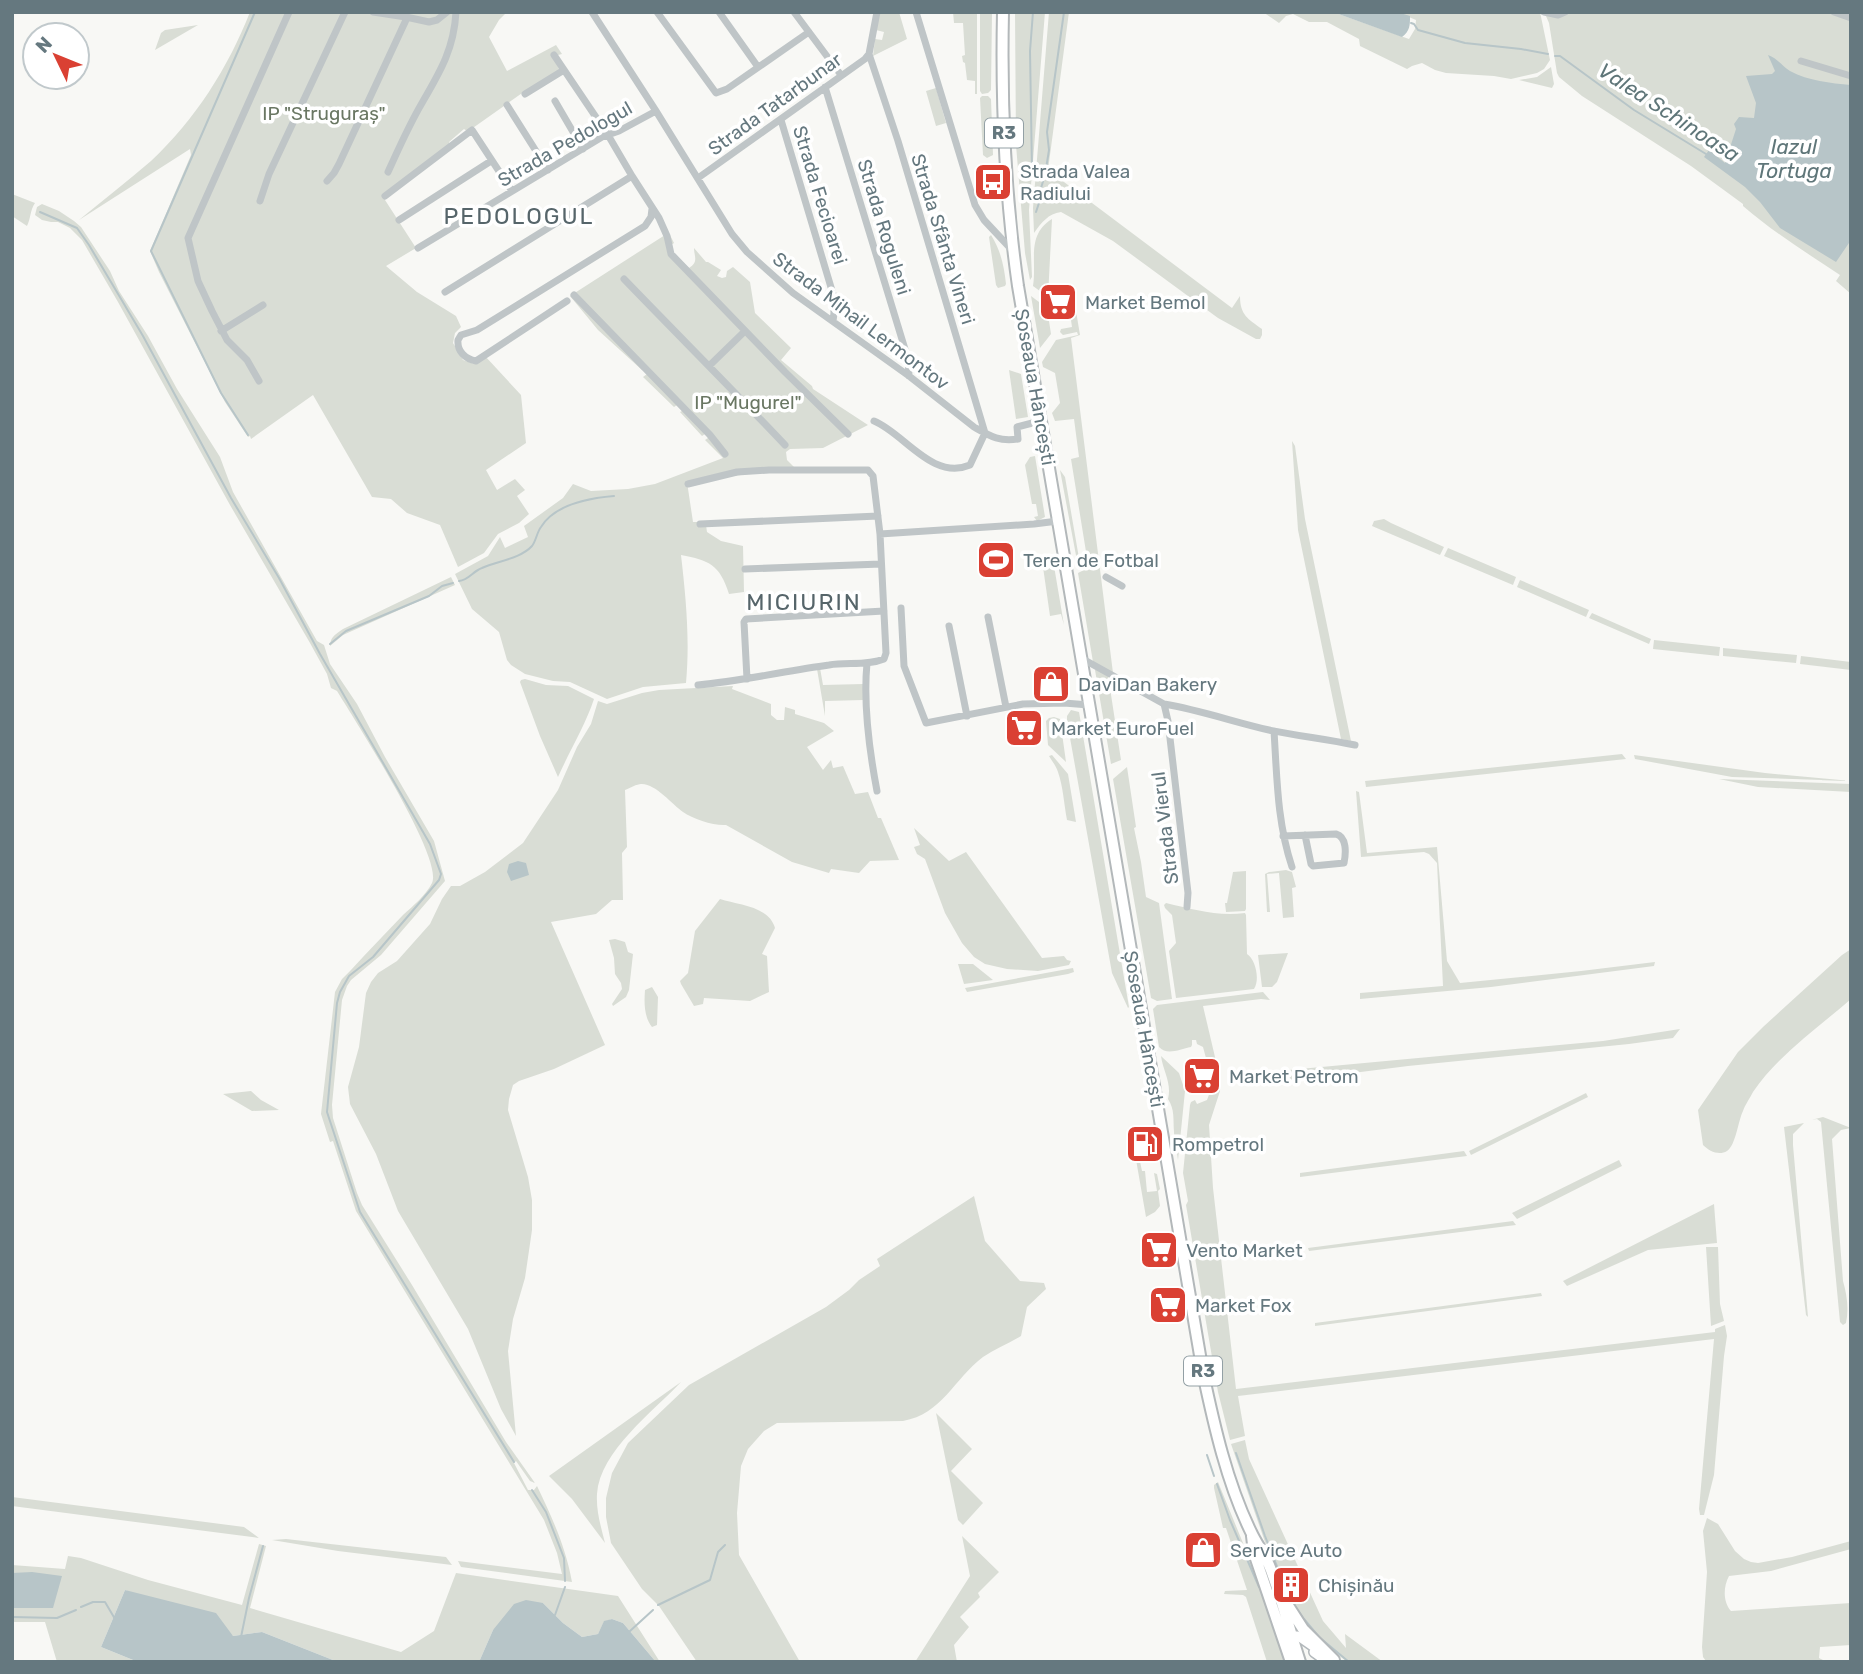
<svg xmlns="http://www.w3.org/2000/svg" width="1863" height="1674" font-family="Rubik,sans-serif">
<style>
.green{fill:#d9ddd5}
.water{fill:#b7c5c8}
.lines{fill:none;stroke-linecap:round;stroke-linejoin:round}
.stream{stroke:#b7c5c8;stroke-width:2}
.major-casing{stroke:#b3b9bc;stroke-width:12}
.highway-casing{stroke:#b3b8ba;stroke-width:14}
.minor{stroke:#bfc5c7;stroke-width:7}
.major{stroke:#fff;stroke-width:9}
.highway{stroke:#fff;stroke-width:10}
.labels{text-anchor:middle;dominant-baseline:central;stroke-width:7;stroke-linejoin:round;paint-order:stroke}
.shield{fill:#fff;stroke:#93a0a5;stroke-width:2}
.shield-label{font-size:18px;font-weight:bold;fill:#65787f}
.street-label{font-size:19px;fill:#65787f;stroke:#fff}
.park-label{font-size:19px;fill:#6a7763;stroke:#fff}
.poi-label{font-size:19px;fill:#65787f;stroke:#fff;text-anchor:start}
.water-label{font-size:21px;font-style:italic;fill:#5f7679;stroke:#fff}
.quarter-label{font-size:23px;letter-spacing:2px;fill:#56656a;stroke:#fff}
</style>
<rect width="100%" height="100%" fill="#f8f8f5"/>
<path class="green" d="M250 12H507L499 20 489 37 507 71 556 45 562 54 558 55 559 70 525 91 470 130 467 131 464 129 449 142 450 145 384 195 385 200 416 248 386 266 417 292 456 316 461 327 455 333 453 343 463 360 474 364 485 356 521 395 526 443 486 470 497 490 515 479 525 490 517 496 529 514 519 523 498 534 484 553 458 567 440 525 407 513 391 499 372 497 313 395 251 439 250 436 248 437 225 402 159 272 150 251 191 155 190 149 79 220C103 200 128 181 151 161 195 120 228 68 250 12Z
M899 12 907 39 873 56 875 39 882 40 884 32 876 30 880 13Z
M953 12H977V94H975V81L967 80 965 63 963 62 962 56 965 55 963 23H954Z
M980 12H992L991 90 988 93 982 94 980 91Z
M1015 12H1045L1029 210 1032 277 1030 280 1025 253 1016 145Z
M1049 12H1069L1048 170 1232 308 1240 296C1240 315 1248 319 1262 329V335L1260 339H1256L1218 318 1113 241 1061 212C1048 214 1042 222 1034 233L1033 208Z
M1263 12H1333L1409 39 1415 29 1416 20 1397 12H1540L1550 60 1544 69 1537 73 1511 79 1494 76 1446 73 1435 70 1422 63 1412 66 1407 69 1360 46 1359 39 1327 22H1309L1293 14 1286 16 1279 23Z
M1567 12H1851V294L1836 281 1840 275C1807 253 1773 232 1743 206V204L1691 166 1582 96 1559 77 1557 73 1549 23 1546 16Z
M198 25 155 50 161 33 165 30Z
M1551 67 1554 84 1552 88 1519 80 1537 77Z
M936 88 946 123 936 126 926 91Z
M982 96H988L991 99 993 155 987 158 983 155 980 98Z
M12 194 35 203C30 210 31 218 27 226L12 216Z
M42 204 59 211 74 221 81 227 110 271 119 291 148 336 177 389 220 457 233 492 317 641 324 645 330 664 357 704 385 757 434 841 445 881 381 955 351 980 347 986 342 1000 332 1105 333 1118 357 1193 362 1205 412 1285 506 1442 535 1483 530 1481 516 1461 514 1463 528 1490H534L537 1486C552 1517 566 1548 572 1582L461 1567 458 1561 562 1574 557 1553 544 1520 356 1211 333 1141 330 1142 321 1114 335 992 342 979 351 970C368 951 386 933 403 915 413 906 426 895 432 883 444 858 354 719 337 691L331 688 327 674 310 643 230 505 118 302 82 240 70 228 58 222H51L42 220 35 215 37 207Z
M1052 219 1048 297 1033 286C1037 261 1026 235 1052 219Z
M665 235H670L674 243 671 245 673 252 689 268C699 262 694 256 694 248L706 262H708L721 270 717 276 722 278 726 277 727 271 733 267 750 282 755 313 791 348 781 360 812 386 813 389 868 425 823 448 790 449 786 452 787 460 795 468 687 482 693 522H700L706 525 707 532 721 541 743 546 744 592 729 594C720 565 709 560 681 555 686 598 690 640 686 683L643 687 607 699 570 682 553 681 525 674 511 665 507 660 499 632 472 609 455 574 488 556 500 537 505 548 528 537 524 526 563 498 573 484 591 491 628 489 655 484 723 458 705 440 708 438 705 434 702 436 680 412 682 411 677 405 674 407 643 377 647 374 643 370H642L598 330 570 296Z
M991 235C1001 251 1004 266 1006 284L1005 286 998 288 996 285 989 237Z
M1073 293 1080 335 1071 338 1113 673 1093 662 1078 573 1084 570 1088 564 1071 459 1079 457 1074 419 1055 421 1052 413 1060 403 1055 373 1043 367 1042 362 1056 340 1078 335 1077 332 1063 335 1060 332 1061 329 1072 327 1069 307 1071 304 1070 294Z
M1031 296 1047 308 1051 334 1040 348Z
M1009 370 1021 374 1028 417 1016 419Z
M1292 441 1295 446 1305 519 1351 741 1341 739 1298 530Z
M1035 456 1045 517 1037 521 1034 517 1038 516 1036 504H1032L1025 465 1030 457Z
M1060 470 1065 477 1080 564 1078 566Z
M1384 519 1391 523 1444 547 1440 555 1372 526 1374 521Z
M1448 548 1516 577 1513 585 1444 556Z
M1054 566 1064 625 1061 614 1050 616 1043 567Z
M451 577 455 585 343 635 330 646C330 637 336 634 343 629Z
M1520 580 1589 610 1586 617 1517 587Z
M1592 613 1651 639 1649 644 1589 618Z
M1654 640 1720 647 1719 656 1653 649Z
M1723 648 1797 655 1796 663 1723 656Z
M1801 656 1851 662V670L1800 664Z
M820 668 823 685 863 684V700L825 701V716L817 669Z
M1095 670H1098L1108 675 1121 760 1111 764Z
M525 679 546 685 568 686 594 699C585 726 570 750 558 777L540 736 520 682 521 680Z
M733 686 732 689 771 704V715L777 720H784L785 707 795 710V714L824 723 834 731 807 747 823 770 831 760 833 768 843 766 855 794 868 792 878 818H881L899 860 870 861 859 873 831 869 829 873 792 862 726 825C714 826 693 819 683 812 673 805 655 783 641 784 637 784 630 788 625 790L627 847 622 853 623 900H612L596 914 551 922 605 1045 554 1069 519 1081 513 1085 509 1099 508 1110 528 1177 532 1200V1230L525 1278 513 1319 508 1351 516 1436 501 1409 468 1329 398 1211 376 1154 350 1104 348 1087 359 1047 366 993 371 982 378 973 397 961 430 924 442 899 451 886H460L485 872 523 843 558 790 577 747 591 724 598 701 607 704 642 693 659 690Z
M1071 710 1079 712 1129 1007 1128 1008 1112 973 1067 721V716Z
M1054 717 1060 719 1066 762 1048 745 1046 721 1049 718Z
M1622 754 1626 759 1366 787 1365 781Z
M1052 755 1068 774 1076 822 1067 820C1064 804 1063 786 1058 772 1056 766 1052 761 1049 756Z
M1634 755 1765 773 1851 781 1732 777 1635 759Z
M1127 767 1136 827 1134 828 1141 862 1146 897 1159 903 1172 999 1157 1001 1151 998 1150 992 1113 779Z
M1719 779 1851 784V792L1758 787Z
M1356 791 1359 792 1367 853 1437 847 1447 961 1460 983 1581 971 1655 962 1654 966 1491 987 1360 999V993L1443 986 1437 863 1429 854 1424 852 1361 857Z
M914 828 949 861 966 852 1042 958 1064 956 1067 960 1071 961 1069 965 1038 971 1007 969 985 964 974 957 962 943 945 913 925 859 917 854 914 847 920 845Z
M1286 870 1292 872 1296 887 1292 888 1294 917 1283 918 1279 873 1267 874 1270 912H1267L1265 874 1269 872Z
M1246 871V909L1245 911 1226 912 1225 903H1227L1233 872Z
M720 899C738 905 769 906 775 928L762 954 767 956 769 992 750 1001 704 998 703 1004 694 1006 681 984 680 981 688 973 695 931Z
M1166 903C1192 909 1218 917 1245 913L1246 915 1247 954C1256 960 1260 980 1254 989L1176 998 1169 951 1176 943 1172 915 1165 908 1164 905Z
M615 939 625 942 628 952 633 954 629 990 626 997 613 1006 612 1004 622 989 621 983 615 974 614 958 609 940Z
M1851 949V999C1819 1027 1777 1056 1753 1092 1750 1098 1745 1105 1743 1111 1738 1121 1736 1145 1727 1151 1719 1156 1709 1151 1703 1145L1698 1110 1738 1052 1763 1027 1842 955Z
M1288 953 1277 982 1272 987H1262L1258 955Z
M958 964H973L993 980 964 984Z
M1073 968 1074 972 1068 974 967 992 965 988Z
M652 987 658 997 657 1025 652 1027C644 1017 644 1003 645 990Z
M1263 992 1270 1000 1261 999 1203 1006 1219 1074 1220 1091 1209 1125 1213 1188 1236 1389 1715 1332V1329L1725 1325 1727 1336 1724 1356 1714 1475 1704 1515H1700L1699 1509 1714 1339 1238 1396 1245 1436 1230 1440 1218 1392 1186 1205 1188 1201 1183 1173 1190 1105 1191 1102 1195 1100 1197 1104 1207 1100 1213 1084 1203 1047 1197 1044 1196 1040H1192V1045L1191 1047C1180 1049 1167 1056 1159 1047L1153 1009 1157 1005Z
M1680 1029 1673 1038 1629 1044 1408 1066 1290 1081 1289 1070 1603 1041Z
M1161 1056 1179 1073 1185 1091 1178 1160C1177 1151 1174 1141 1174 1132 1173 1119 1175 1110 1168 1099 1172 1083 1163 1071 1161 1056Z
M251 1091 261 1100 279 1110 252 1111 223 1094Z
M1586 1093 1588 1097 1471 1155 1469 1151Z
M1823 1117 1851 1128 1841 1130 1832 1139 1843 1281C1847 1295 1849 1309 1846 1323L1843 1325 1840 1322 1821 1122 1817 1119 1811 1120Z
M1804 1123 1793 1134V1145L1808 1317 1806 1315 1784 1127Z
M1137 1147 1142 1171H1145L1147 1192 1157 1191 1154 1173 1157 1174 1160 1189 1158 1191 1160 1206 1155 1212 1146 1217 1134 1148Z
M1464 1151 1467 1156 1300 1177V1173Z
M1619 1160 1622 1166 1517 1219 1512 1213Z
M974 1196 985 1241 1020 1281 1044 1283 1046 1289 1027 1307 1021 1336C1009 1343 995 1349 983 1357 954 1379 942 1414 903 1421L777 1423 764 1431 748 1449 741 1466 737 1513 739 1555 800 1662H697L659 1606 642 1589 611 1543 606 1517V1498L612 1473 628 1443 689 1385 826 1307 849 1290 859 1280 880 1266 877 1259Z
M1714 1204 1717 1243 1648 1250 1567 1286 1563 1281Z
M1513 1221 1516 1225 1309 1251 1308 1248Z
M1706 1247H1718L1720 1304 1724 1321 1711 1326Z
M1541 1293 1542 1296 1315 1326V1323Z
M681 1382C653 1412 600 1451 597 1494 596 1511 601 1527 605 1543L572 1499 549 1476Z
M936 1413 972 1449 951 1471 983 1503 963 1525 958 1520Z
M1245 1440 1249 1459 1323 1621 1346 1648 1345 1634 1383 1662H1347L1319 1639 1307 1626 1290 1600 1265 1542 1231 1444Z
M1218 1482 1261 1587 1286 1662H1267L1246 1597 1243 1595 1224 1594 1225 1591 1247 1590 1226 1528H1223L1214 1488V1485Z
M12 1497 244 1527 259 1538 12 1506Z
M1707 1518 1718 1524 1735 1551 1744 1559 1751 1562 1758 1563 1792 1557 1851 1541V1549L1771 1571 1729 1576C1723 1587 1723 1602 1731 1611L1851 1603V1645L1820 1647 1819 1658 1827 1662 1706 1661 1703 1657 1702 1647 1707 1572 1703 1531Z
M962 1536 999 1572 978 1593 980 1597 960 1617 969 1627 954 1645 957 1662H915L970 1576Z
M286 1539 446 1557 452 1565 338 1551 272 1540Z
M259 1544 266 1546 250 1608 401 1652 434 1631 456 1573 618 1596 660 1662H656L623 1623 612 1619 604 1622 598 1634 582 1637 563 1623 543 1603 493 1630 479 1662H338L262 1632 233 1636 125 1590 101 1647 138 1662H57L45 1622H12V1565L65 1569 68 1556 81 1558 148 1580 242 1605Z"/>
<path class="water" d="M1333 12H1397L1410 16C1410 25 1410 31 1402 37Z
M1768 55C1777 58 1782 66 1790 71 1809 81 1830 83 1851 85V240L1836 262 1780 228 1760 202 1745 187 1704 157 1709 150 1725 163 1736 129 1734 124 1739 117 1754 118 1756 103 1746 76 1772 74 1775 71Z
M518 861 526 863 529 875 511 881 507 872 509 864Z
M32 1572 62 1576 53 1608H12V1573Z
M125 1590 216 1613 233 1636 262 1632 338 1662H138L101 1647Z
M526 1600 543 1603 563 1623 582 1637 598 1634 604 1621 612 1619 623 1623 656 1662H479L493 1630 514 1604Z"/>
<g class="lines">
<path class="stream" d="M1411 23 1414 24 1418 30 1465 43 1521 49 1548 54
M1555 56H1560L1634 110 1706 154
M1032 171 1030 51 1033 12
M40 212 77 228 89 245 143 336 231 498 279 578 320 654 430 844 441 874 439 880 373 957 349 976 340 992 337 1003 327 1112 360 1212 514 1462
M1036 212 1041 197V188L1045 175 1049 150 1047 132 1064 12
M248 435 221 393 151 251 255 12
M459 581C469 580 473 571 482 568 497 561 520 559 532 546 536 541 537 532 541 527 555 504 590 498 614 496
M330 644 346 631 429 596 442 586 453 583
M1236 1453 1265 1536 1290 1599 1304 1619 1319 1637 1349 1662
M1207 1455 1214 1476
M1217 1484 1230 1520 1259 1587
M532 1490 546 1512 564 1558 565 1581
M1261 1590 1265 1602
M658 1605 710 1580 718 1552 725 1545
M81 1607 93 1602H105L115 1619
M555 1615 565 1587
M12 1617 57 1618 76 1610
M630 1631 653 1610
M241 1637 249 1598 263 1546"/>
<defs>
<path id="major" d="M1292 1637 1297 1636 1300 1637 1320 1651
M1314 1652 1328 1662"/>
<path id="highway" d="M1003 12C1001 104 1005 195 1018 286L1203 1373C1214 1425 1227 1483 1251 1532 1257 1545 1266 1556 1271 1570 1282 1600 1290 1631 1300 1662
M1252 1536 1254 1553 1291 1662
M1287 1604 1303 1629 1334 1660"/>
</defs>
<use href="#major" class="major-casing"/>
<use href="#highway" class="highway-casing"/>
<path class="minor" d="M373 12 406 17 429 22 437 20 447 12
M592 12 656 111 732 234 747 252 793 293 909 376 974 427C990 436 999 442 1018 439L1017 427 1040 421
M657 12 716 93 727 89 809 32
M719 12 758 67
M794 12 841 75
M916 12 975 205 984 220 1013 251
M1544 12 1558 15 1565 12
M1834 12 1851 18
M869 54 898 141 985 433 970 465C932 481 904 433 874 421
M554 55 608 135 632 176 659 218 667 236 671 254 785 372 848 434
M1801 61 1851 76
M825 87 908 359 909 376
M525 94 564 70
M555 101 583 149
M507 105 548 170
M781 120 833 294 834 313 833 321
M388 172C399 148 409 125 422 103 440 72 454 49 456 12
M698 178 865 59 869 54 877 12
M327 181 334 173 339 164 406 20 405 12
M385 196 472 130 512 191
M260 201 269 174 345 12
M399 220 491 161
M418 248 602 137 619 131 656 111
M624 279C678 335 732 389 785 445
M445 292 632 176
M574 295 710 435 725 454
M567 301 476 361C465 359 457 351 458 340L461 335 477 330 645 226 651 217 652 209
M221 331 263 305
M709 366 745 331
M259 381 247 360 227 340 212 311 198 281 188 238 289 12
M688 484 737 472 769 470H868L873 476 880 534 886 653 884 659C867 666 847 662 829 665 785 671 742 681 698 685
M700 524 878 516
M880 534 1034 524 1058 521
M745 569 881 564
M1106 577 1122 586
M901 608 904 666 926 723 1023 704 1064 703 1089 705
M988 617 1006 707
M949 626 967 716
M1081 658 1164 704 1168 721 1188 893 1187 907
M867 663C863 705 869 749 877 791
M747 679 744 622 746 619 884 611
M1164 704C1200 710 1234 722 1269 730 1298 736 1326 739 1355 745
M1274 731C1277 777 1277 822 1292 867
M1283 836 1336 834C1347 837 1346 853 1344 863L1313 866 1311 864 1305 835"/>
<use href="#major" class="major"/>
<use href="#highway" class="highway"/>
</g>
<defs>
<symbol id="bus-square" viewBox="-11 -11 22 22"><rect x="-9" y="-9" width="18" height="18" rx="4" fill="#da4033" stroke="#fff"/><path d="M-5-6H5V4H4V6H2V4H-2V6H-4V4H-5ZM-3.5-4V0h7V-4ZM-3.5 1.2v1.5H-2V1.2ZM2 1.2v1.5H3.5V1.2Z" fill="#fff"/></symbol>
<symbol id="supermarket-square" viewBox="-11 -11 22 22"><rect x="-9" y="-9" width="18" height="18" rx="4" fill="#da4033" stroke="#fff"/><path d="M-6-5.5h2.5l.6 2H6L4.5 2H-2.5L-4.4-4H-6ZM-1.5 3.2a1.3 1.3 0 1 0 .1 0ZM3 3.2a1.3 1.3 0 1 0 .1 0Z" fill="#fff"/></symbol>
<symbol id="stadium-square" viewBox="-11 -11 22 22"><rect x="-9" y="-9" width="18" height="18" rx="4" fill="#da4033" stroke="#fff"/><path d="M0-5a6.5 5 0 1 0 0 10a6.5 5 0 1 0 0-10ZM-3.5-1.8h7v3.6h-7Z" fill="#fff"/></symbol>
<symbol id="shop-square" viewBox="-11 -11 22 22"><rect x="-9" y="-9" width="18" height="18" rx="4" fill="#da4033" stroke="#fff"/><path d="M-5-2.5h2.3a2.7 3.5 0 0 1 5.4 0H5L5.5 6h-11ZM-1.5-2.5h3a1.5 2.3 0 0 0-3 0Z" fill="#fff"/></symbol>
<symbol id="fuel-square" viewBox="-11 -11 22 22"><rect x="-9" y="-9" width="18" height="18" rx="4" fill="#da4033" stroke="#fff"/><path d="M-5.5-6h7V0h2V4h1.3V-2.5L3-4.5l.8-.8L6-3V5H2.5V1h-1V6h-7ZM-4.2-4.7v3.2H.2V-4.7Z" fill="#fff"/></symbol>
<symbol id="building-square" viewBox="-11 -11 22 22"><rect x="-9" y="-9" width="18" height="18" rx="4" fill="#da4033" stroke="#fff"/><path d="M-4-6H4V6H1V3H-1V6H-4ZM-2.5-4.3h1.7v1.8h-1.7ZM.8-4.3h1.7v1.8H.8ZM-2.5-1h1.7V.8h-1.7ZM.8-1h1.7V.8H.8Z" fill="#fff"/></symbol>
</defs>
<g fill-rule="evenodd">
<use href="#bus-square" x="971" y="160" width="44" height="44"/>
<use href="#supermarket-square" x="1036" y="280" width="44" height="44"/>
<use href="#stadium-square" x="974" y="538" width="44" height="44"/>
<use href="#shop-square" x="1029" y="662" width="44" height="44"/>
<use href="#supermarket-square" x="1002" y="706" width="44" height="44"/>
<use href="#supermarket-square" x="1180" y="1054" width="44" height="44"/>
<use href="#fuel-square" x="1123" y="1122" width="44" height="44"/>
<use href="#supermarket-square" x="1137" y="1228" width="44" height="44"/>
<use href="#supermarket-square" x="1146" y="1283" width="44" height="44"/>
<use href="#shop-square" x="1181" y="1528" width="44" height="44"/>
<use href="#building-square" x="1269" y="1563" width="44" height="44"/>
</g>
<g class="labels">
<g class="shield">
<rect x="985" y="118.5" width="38" height="29" rx="5"/>
<rect x="1184" y="1356.5" width="38" height="29" rx="5"/>
</g>
<g class="shield-label">
<text x="1004" y="133">R3</text>
<text x="1203" y="1371">R3</text>
</g>
<g class="street-label">
<text transform="translate(775 104) rotate(-36)">Strada Tatarbunar</text>
<text transform="translate(565 144) rotate(-30)">Strada Pedologul</text>
<text transform="translate(820 195) rotate(73)">Strada Fecioarei</text>
<text transform="translate(884 227) rotate(73)">Strada Roguleni</text>
<text transform="translate(943 239) rotate(73)">Strada Sfânta Vineri</text>
<text transform="translate(861 321) rotate(37)">Strada Mihail Lermontov</text>
<text transform="translate(1035 387) rotate(80)">Șoseaua Hâncești</text>
<text transform="translate(1165 828) rotate(-97)">Strada Vierul</text>
<text transform="translate(1144 1029) rotate(80)">Șoseaua Hâncești</text>
</g>
<g class="park-label">
<text x="324" y="113">IP "Struguraș"</text>
<text x="748" y="402">IP "Mugurel"</text>
</g>
<g class="poi-label">
<text x="1020" y="171">Strada Valea<tspan x="1020" dy="22">Radiului</tspan></text>
<text x="1085" y="302">Market Bemol</text>
<text x="1023" y="560">Teren de Fotbal</text>
<text x="1078" y="684">DaviDan Bakery</text>
<text x="1051" y="728">Market EuroFuel</text>
<text x="1229" y="1076">Market Petrom</text>
<text x="1172" y="1144">Rompetrol</text>
<text x="1186" y="1250">Vento Market</text>
<text x="1195" y="1305">Market Fox</text>
<text x="1230" y="1550">Service Auto</text>
<text x="1318" y="1585">Chișinău</text>
</g>
<g class="water-label">
<text transform="translate(1669 112) rotate(33)">Valea Schinoasa</text>
<text x="1794" y="146">Iazul<tspan x="1794" dy="24">Tortuga</tspan></text>
</g>
<g class="quarter-label">
<text x="519" y="216">PEDOLOGUL</text>
<text x="804" y="602">MICIURIN</text>
</g>
</g>
<rect width="1863" height="1674" fill="none" stroke="#65787f" stroke-width="28"/>
<g transform="translate(56 56) rotate(313)"><circle r="33" fill="#ffffff" stroke="#c1c9cc" stroke-width="2"/>
<path d="M0-5L12 26L0 18L-12 26Z" fill="#da4033"/>
<text y="-10" font-size="19" font-weight="bold" text-anchor="middle" fill="#65787f">N</text>
</g>
</svg>
